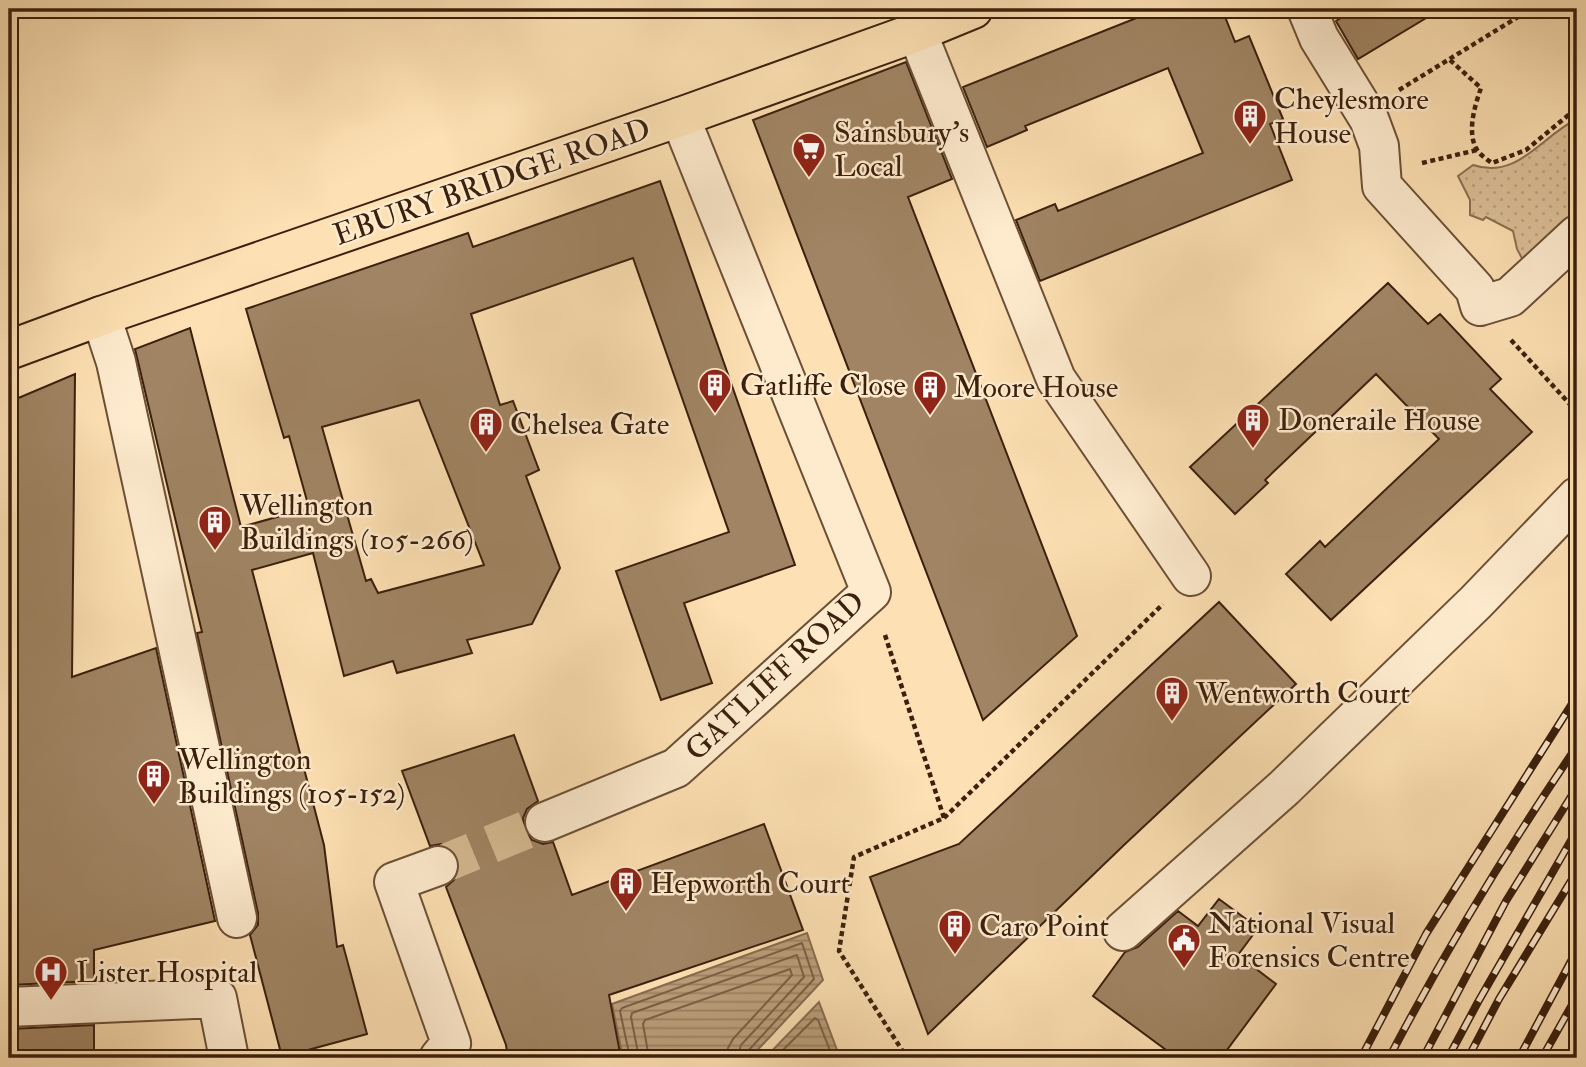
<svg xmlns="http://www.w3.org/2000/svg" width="1586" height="1067" font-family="'IM FELL Double Pica',serif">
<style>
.grass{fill:url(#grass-dots);stroke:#8c7052;stroke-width:2}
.water{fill:url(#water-rules);stroke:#886c4f;stroke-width:2}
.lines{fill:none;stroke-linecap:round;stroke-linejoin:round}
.shore{stroke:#7b6044;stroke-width:2}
.building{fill:#a08463;stroke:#3b200d;stroke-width:2;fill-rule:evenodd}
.minor-tunnel{stroke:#d6ba92;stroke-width:38;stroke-dasharray:38 19;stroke-linecap:butt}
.minor-casing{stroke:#6c5036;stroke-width:42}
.major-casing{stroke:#3b200d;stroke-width:42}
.path{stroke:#3b200d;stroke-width:4.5;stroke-dasharray:5 3.5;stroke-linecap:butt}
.minor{stroke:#feebce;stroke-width:38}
.major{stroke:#fde0b3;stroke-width:38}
.rail-casing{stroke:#3b200d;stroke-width:8}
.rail{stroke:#feebce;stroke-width:5;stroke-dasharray:16;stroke-linecap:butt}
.labels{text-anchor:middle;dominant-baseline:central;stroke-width:5;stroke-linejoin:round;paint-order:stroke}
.poi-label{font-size:30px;fill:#3b200d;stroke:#feebce;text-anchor:start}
.street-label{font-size:30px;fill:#3b200d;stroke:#feebce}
</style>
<defs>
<pattern id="grass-dots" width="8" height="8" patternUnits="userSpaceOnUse" patternTransform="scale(1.75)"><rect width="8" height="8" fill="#dcbf97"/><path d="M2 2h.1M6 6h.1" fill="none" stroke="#bea481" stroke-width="1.8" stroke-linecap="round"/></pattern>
<pattern id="water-rules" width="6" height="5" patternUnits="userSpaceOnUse" patternTransform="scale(1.75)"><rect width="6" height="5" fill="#bb9f7b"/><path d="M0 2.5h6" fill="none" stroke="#998163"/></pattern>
</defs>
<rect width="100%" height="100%" fill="#fde0b3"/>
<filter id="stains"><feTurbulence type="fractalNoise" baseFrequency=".00286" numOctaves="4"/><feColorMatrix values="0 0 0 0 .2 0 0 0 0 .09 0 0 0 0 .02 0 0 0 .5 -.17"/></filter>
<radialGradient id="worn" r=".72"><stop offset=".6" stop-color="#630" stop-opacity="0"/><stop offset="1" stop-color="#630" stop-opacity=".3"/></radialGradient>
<path class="grass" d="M1577 119V219L1525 264 1517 249 1513 231 1486 217 1483 220 1470 215V200L1458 176 1473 165C1518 180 1541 136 1577 119Z"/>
<path class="water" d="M807 933 823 980 750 1058H623L612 1004Z
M819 1002 840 1058H765Z"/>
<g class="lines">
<path class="shore" d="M630 1058 620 1011 622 1008 802 943 814 979 748 1051 746 1058
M639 1058 631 1017 632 1013 797 955 804 977 741 1045 737 1058
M649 1058 643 1024 645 1020 790 969 792 975 733 1039 728 1048 726 1058
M775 1058 815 1018 818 1020 833 1058"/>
</g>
<path class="building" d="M1159 9H1222L1235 42 1249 36 1283 119 1270 124 1292 180 1040 281 1016 220 1055 204 1058 211 1203 153 1168 68 1025 126 1027 130 987 147 963 87Z
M1356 9H1441L1358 59 1336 21Z
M906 62 952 179 908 197 1077 636 983 720 753 120Z
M660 181 795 565 684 603 712 683 661 700 616 571 729 532 633 258 471 314 500 405 513 401 539 470 526 476 560 568 532 624 467 640 472 653 397 673 393 661 344 676 313 553 252 570 324 845 337 947 343 945 367 1034 282 1057 250 935 258 925V913L197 633 202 632 135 349 190 328 241 527 309 508 289 436 284 438 246 309 468 233 473 247ZM419 400 484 565 378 593 371 579 366 581 322 427Z
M1388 283 1428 324 1440 314 1501 379 1490 389 1532 432 1331 620 1286 574 1320 541 1325 547 1439 439 1376 374 1265 480 1268 483 1235 514 1190 467Z
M75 374 72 677 156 648 215 921 94 950V981L9 985V402Z
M1219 602 1296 684 1124 845 928 1034 870 877 959 844Z
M514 735 538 801 527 809 523 818 525 830 532 840 543 844 553 842 572 895 764 824 803 930 609 995 621 1058H508L506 1045 446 887 455 879 459 870V859L451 849 441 844 430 846 402 771Z
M1219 899 1258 928 1238 955 1276 984 1221 1058H1177L1093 996 1125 952 1138 947 1178 911 1198 926Z
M94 1025V1058H9V1029Z"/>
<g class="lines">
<path class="minor-tunnel" d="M438 866 545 822"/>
<defs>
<path id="minor" d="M1307 9 1319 38 1369 119 1379 146 1382 186 1475 289 1480 306 1510 297 1577 235
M917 32 1056 379 1191 576
M101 316 116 362 237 918
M545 822 676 768 871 592 680 117
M438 866 394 882 451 1043 439 1058
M1123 931 1284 788 1476 602 1577 497
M9 1007 217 998 229 1058"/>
<path id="major" d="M9 350 101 316 680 117 917 32 973 9"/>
</defs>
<use href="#minor" class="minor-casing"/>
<use href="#major" class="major-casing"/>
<path class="path" d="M1450 60 1481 88C1475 105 1467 131 1476 148 1479 154 1486 159 1492 163L1526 150 1577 108
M1399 90 1531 9
M1422 163 1477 150
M1511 340 1577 412
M885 635 944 818 854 857 839 951 907 1058
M944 818 1163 604"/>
<use href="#minor" class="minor"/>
<use href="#major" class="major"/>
<defs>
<path id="rail" d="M1361 1058 1426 934 1577 696
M1389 1058C1445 951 1509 846 1577 746
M1423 1058 1506 901 1577 787
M1448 1058 1478 1002 1577 830
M1468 1058 1499 999 1577 871
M1519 1058 1577 950
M1542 1058 1577 996
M1571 1058 1577 1047"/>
</defs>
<use href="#rail" class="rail-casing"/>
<use href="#rail" class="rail"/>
</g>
<defs>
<symbol id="building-pin" viewBox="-11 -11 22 30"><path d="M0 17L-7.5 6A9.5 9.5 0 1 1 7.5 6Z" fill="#8f2418" stroke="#feebce"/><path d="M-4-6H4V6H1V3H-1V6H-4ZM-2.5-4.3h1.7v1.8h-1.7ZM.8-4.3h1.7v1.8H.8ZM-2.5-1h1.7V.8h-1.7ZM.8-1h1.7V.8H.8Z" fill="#fff"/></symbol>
<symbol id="supermarket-pin" viewBox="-11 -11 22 30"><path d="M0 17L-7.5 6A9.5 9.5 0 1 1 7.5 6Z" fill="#8f2418" stroke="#feebce"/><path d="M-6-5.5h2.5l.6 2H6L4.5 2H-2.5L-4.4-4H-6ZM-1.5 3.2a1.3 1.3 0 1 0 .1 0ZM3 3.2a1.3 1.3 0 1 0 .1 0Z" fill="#fff"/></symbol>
<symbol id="civic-pin" viewBox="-11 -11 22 30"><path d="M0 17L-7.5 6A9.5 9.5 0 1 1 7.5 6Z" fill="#8f2418" stroke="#feebce"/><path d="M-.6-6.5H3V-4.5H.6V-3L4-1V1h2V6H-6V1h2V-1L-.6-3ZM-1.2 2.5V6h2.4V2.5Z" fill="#fff"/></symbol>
<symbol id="hospital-pin" viewBox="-11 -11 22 30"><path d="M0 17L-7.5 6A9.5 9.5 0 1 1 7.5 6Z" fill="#8f2418" stroke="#feebce"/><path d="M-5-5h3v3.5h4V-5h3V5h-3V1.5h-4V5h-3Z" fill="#fff"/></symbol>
</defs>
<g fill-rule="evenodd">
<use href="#building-pin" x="1231" y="97" width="38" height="52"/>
<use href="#supermarket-pin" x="790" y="130" width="38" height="52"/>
<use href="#building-pin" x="696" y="366" width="38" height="52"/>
<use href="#building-pin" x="911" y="368" width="38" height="52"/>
<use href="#building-pin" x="1234" y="401" width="38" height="52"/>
<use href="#building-pin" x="467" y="405" width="38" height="52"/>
<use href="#building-pin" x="196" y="503" width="38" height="52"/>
<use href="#building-pin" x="1153" y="674" width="38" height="52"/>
<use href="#building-pin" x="135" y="757" width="38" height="52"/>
<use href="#building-pin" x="607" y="864" width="38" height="52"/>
<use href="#building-pin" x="936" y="907" width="38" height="52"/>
<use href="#civic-pin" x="1165" y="921" width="38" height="52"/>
<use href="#hospital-pin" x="32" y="953" width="38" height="52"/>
</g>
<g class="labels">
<g class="poi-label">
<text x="1274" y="99">Cheylesmore<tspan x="1274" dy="34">House</tspan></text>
<text x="834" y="132">Sainsbury's<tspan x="834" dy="34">Local</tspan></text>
<text x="740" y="385">Gatliffe Close</text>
<text x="954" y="387">Moore House</text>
<text x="1278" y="420">Doneraile House</text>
<text x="510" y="424">Chelsea Gate</text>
<text x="240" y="505">Wellington<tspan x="240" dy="34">Buildings (105-266)</tspan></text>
<text x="1196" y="693">Wentworth Court</text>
<text x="178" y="759">Wellington<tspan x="178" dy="34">Buildings (105-152)</tspan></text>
<text x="650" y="883">Hepworth Court</text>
<text x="1208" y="923">National Visual<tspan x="1208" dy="34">Forensics Centre</tspan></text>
<text x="979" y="926">Caro Point</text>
<text x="76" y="972">Lister Hospital</text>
</g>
<g class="street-label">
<text transform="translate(492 182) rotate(-19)">EBURY BRIDGE ROAD</text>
<text transform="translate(775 676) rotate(-43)">GATLIFF ROAD</text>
</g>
</g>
<rect width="1586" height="1067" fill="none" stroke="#fde0b3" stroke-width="35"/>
<rect x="10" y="10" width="1565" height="1046" fill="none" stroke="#3b200d" stroke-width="3.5"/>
<rect x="18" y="18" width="1551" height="1032" fill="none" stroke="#3b200d" stroke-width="2"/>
<rect width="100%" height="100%" filter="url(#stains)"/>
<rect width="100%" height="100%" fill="url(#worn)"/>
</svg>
